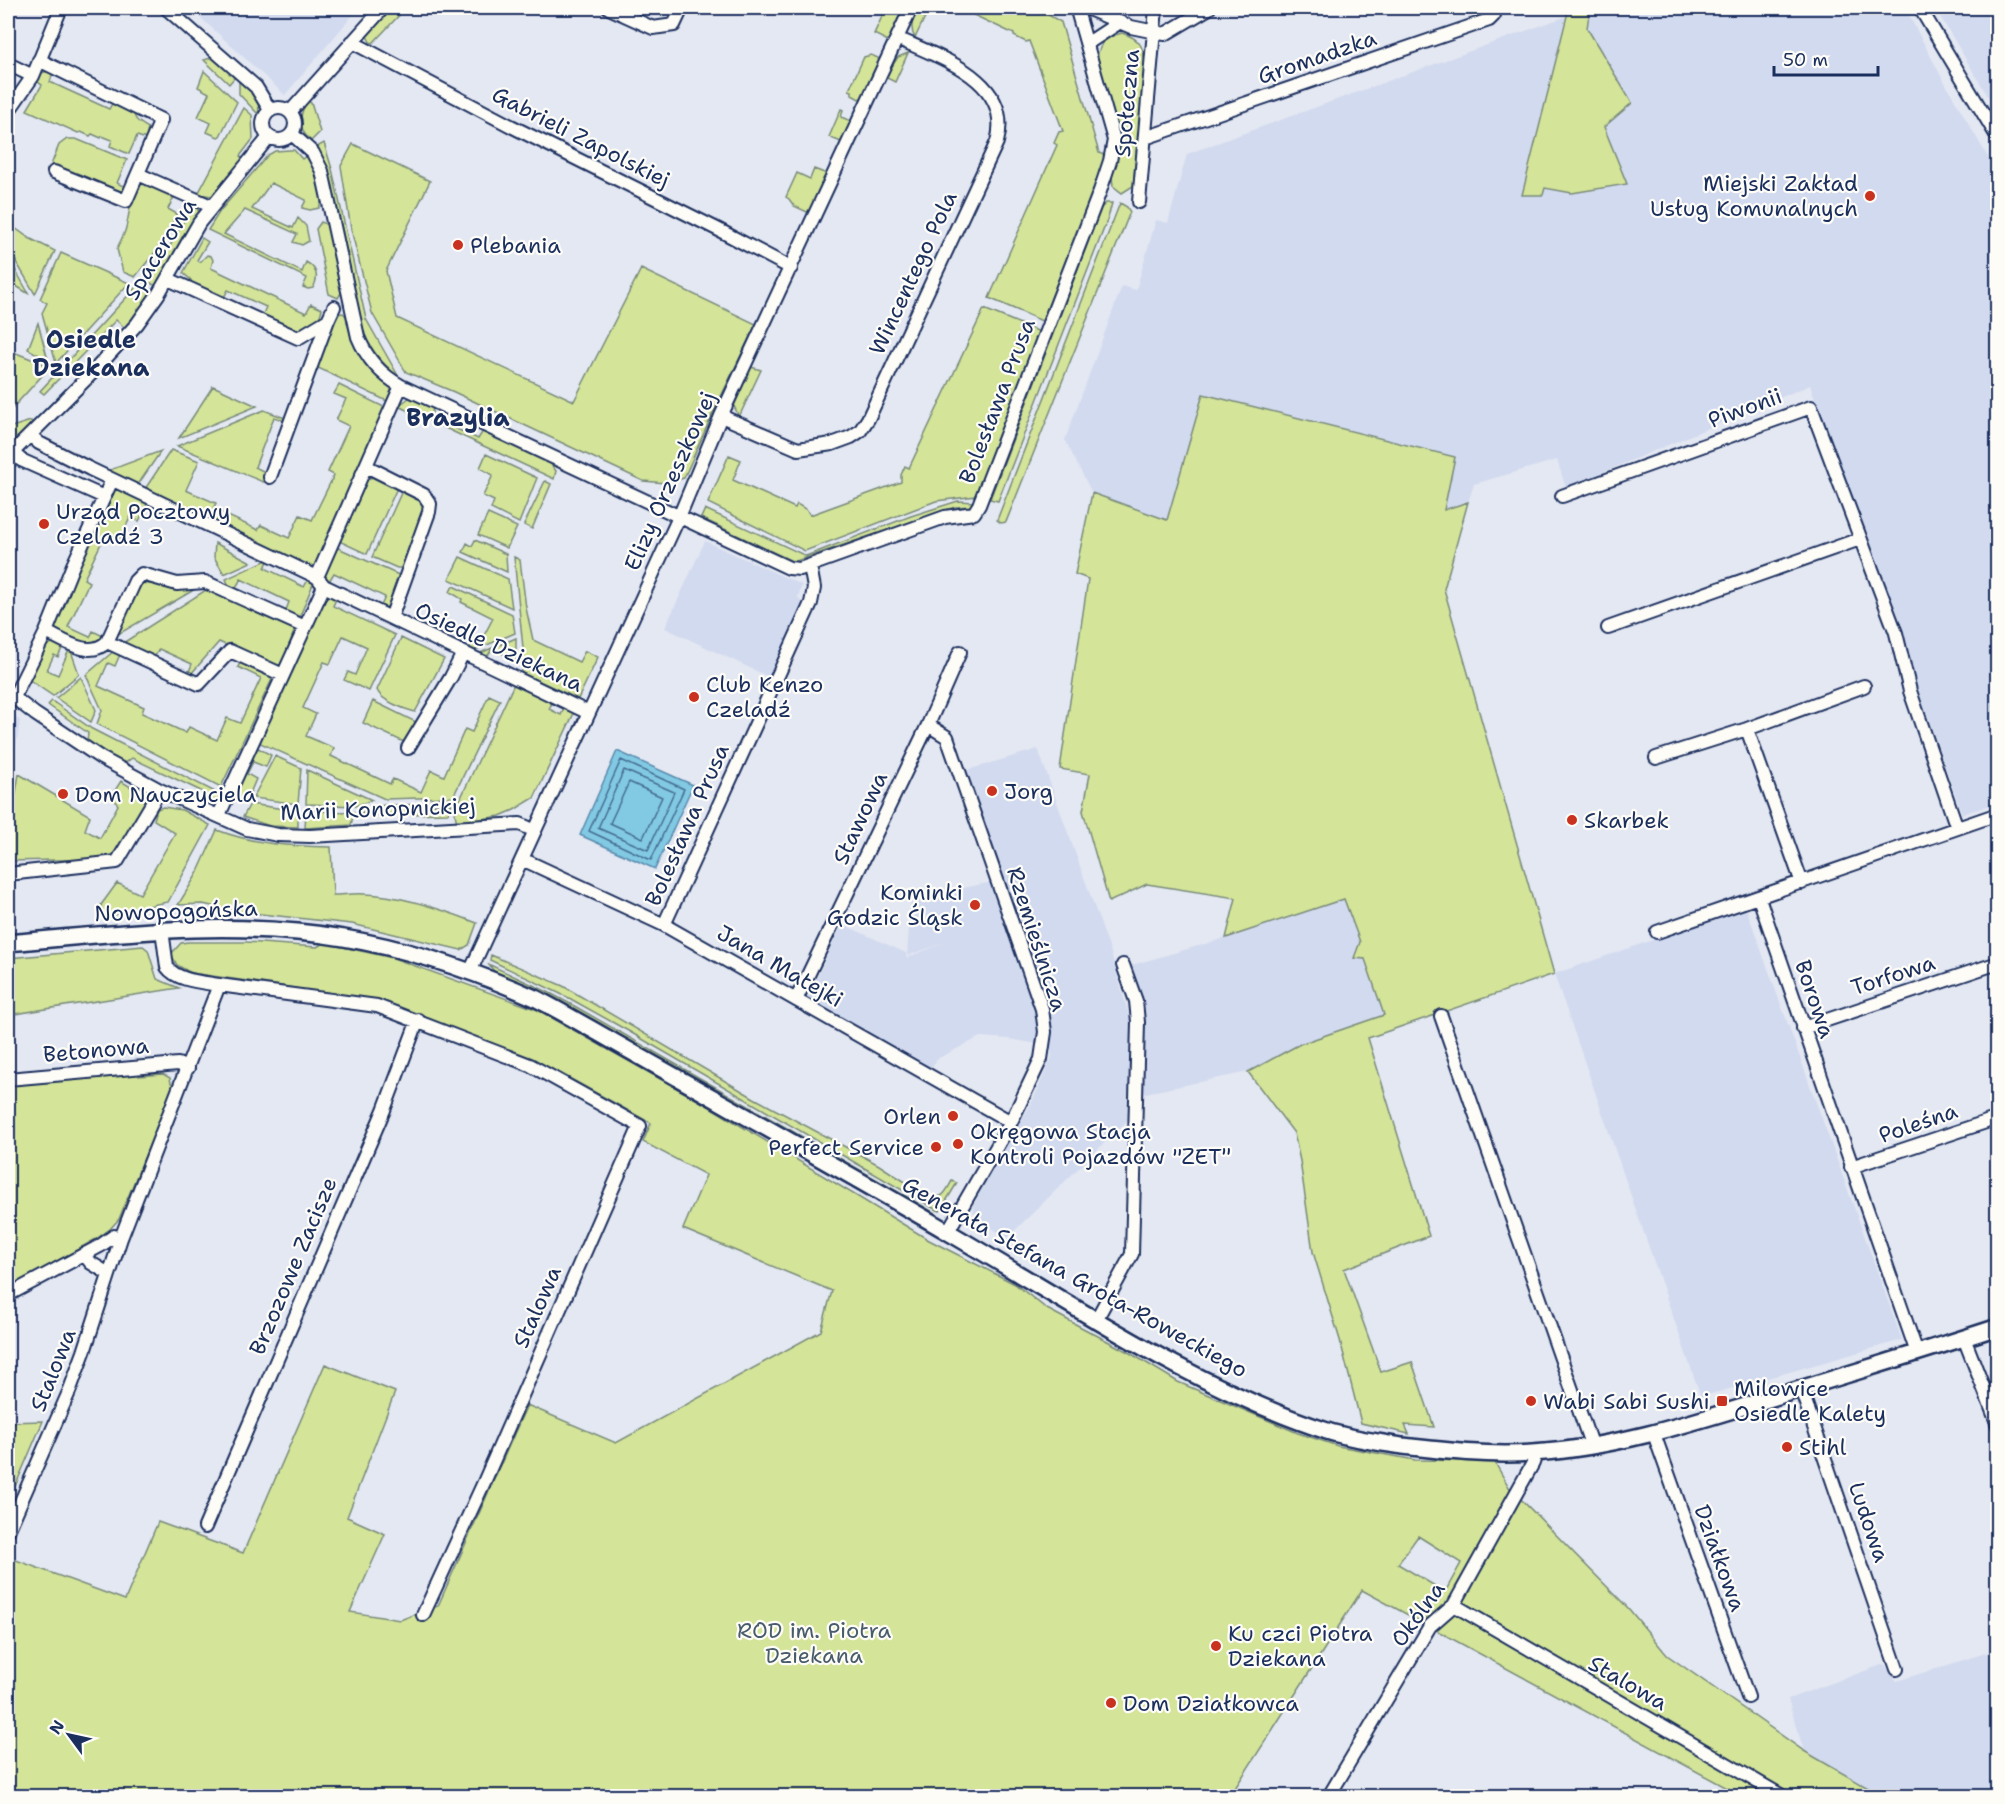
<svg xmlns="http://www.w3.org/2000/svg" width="2005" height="1804" font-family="'Shantell Sans',sans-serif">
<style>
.built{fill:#d2daef}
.green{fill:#d4e498;stroke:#788a7b;stroke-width:1.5;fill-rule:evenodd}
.water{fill:#82c9e3;stroke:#598bae;stroke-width:1.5}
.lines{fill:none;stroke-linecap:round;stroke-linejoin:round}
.shore{stroke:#446d93;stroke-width:1.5}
.minor-casing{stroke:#1b2f5e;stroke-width:16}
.tertiary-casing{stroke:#1b2f5e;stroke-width:20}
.minor{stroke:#fdfcf7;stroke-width:12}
.tertiary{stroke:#fdfcf7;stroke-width:15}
.poi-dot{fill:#c8321e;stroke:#fdfcf7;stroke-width:2}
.labels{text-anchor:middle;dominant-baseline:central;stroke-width:4.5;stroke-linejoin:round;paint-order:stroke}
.street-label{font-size:22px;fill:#1b2f5e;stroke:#fdfcf7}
.poi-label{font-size:22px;fill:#1b2f5e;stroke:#fdfcf7;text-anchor:start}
.park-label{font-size:22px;fill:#495c6c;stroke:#fdfcf7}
.neighbourhood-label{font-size:24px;font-weight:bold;fill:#1b2f5e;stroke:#fdfcf7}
</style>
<rect width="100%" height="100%" fill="#e4e8f2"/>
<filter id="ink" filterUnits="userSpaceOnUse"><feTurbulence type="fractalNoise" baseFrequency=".0167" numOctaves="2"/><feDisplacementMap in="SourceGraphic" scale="12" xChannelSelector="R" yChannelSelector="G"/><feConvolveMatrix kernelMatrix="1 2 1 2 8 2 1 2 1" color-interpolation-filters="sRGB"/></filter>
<g filter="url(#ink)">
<path class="built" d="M190 8H359L285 95Z
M1590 8H1905L1940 74 1997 173V803L1962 814 1810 385 1566 488 1557 460 1474 484 1468 502 1443 510 1455 457 1203 394 1167 520 1092 493 1065 440 1122 286 1136 290 1156 220 1168 223 1187 154 1567 16 1528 169 1544 188 1572 193 1626 183 1604 127 1631 103 1587 28Z
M1935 8H1997V111Z
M705 541 802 585 798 597 803 604 769 677 665 628Z
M8 710 20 721 8 799Z
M1038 749 1111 953 1132 1026 1129 1119 1007 1238 975 1217 973 1206 993 1167 1031 1104 1052 1057 1048 1019 1038 976 1025 934 964 771Z
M992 882 1002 920 1035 1007 1038 1044 1009 1039 980 1037 937 1059 931 1069 807 999 842 924 906 953V958L946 942 907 956 911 899Z
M1344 898 1384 1015 1300 1044 1248 1072 1141 1094 1142 1011 1132 965 1226 938Z
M1746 908 1902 1340 1701 1397 1554 974Z
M1989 1652 1997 1675V1796H1882L1804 1751 1788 1699 1884 1664 1897 1681Z"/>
<path class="green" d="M393 8H406L373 43 370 42 367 36Z
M886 8 904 9 888 41 874 34Z
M959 8H1036L1061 22 1099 153 1104 155 1102 169 1042 321 989 298 1057 145 1054 143 1059 132 1063 131 1029 41 1026 42 1014 36V34Z
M1567 8H1590L1587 28 1632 103 1604 127 1627 184 1572 193 1545 188 1543 195H1522L1567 16Z
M917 9 927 13 915 38C909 28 913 19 917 9Z
M1122 33C1142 39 1144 48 1145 68L1133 186 1122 193 1113 186 1112 176 1120 138 1097 57C1101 41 1106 37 1122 33Z
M908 53 895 82 885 77 898 57Z
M871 55 878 58 879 61 863 97 859 99 852 95V91L849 90 864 57Z
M213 57 235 77 229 84 204 60Z
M49 71 53 73 50 82 109 109 114 100 134 111C134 122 140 122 148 128L146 139 137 136 129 154 110 146 112 140 102 136 101 138 92 134 90 136 81 132 78 133 27 110 42 85 35 80 41 73Z
M204 71 237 102 220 136 218 137 207 132 211 123 198 117 209 93 198 87Z
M239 80C249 89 262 99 258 114L239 94Z
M308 101 311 103 320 132 311 141C298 130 298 114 308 101Z
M244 108 252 115 253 139 240 156 243 159 212 196 198 194Z
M841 109 843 110 841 117 851 121 841 142 829 137Z
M67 139H76L127 160 117 183 125 187 121 192 51 165 59 145Z
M324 143 332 169 366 319 400 379C384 364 371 352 363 331L333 186 325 162 317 147Z
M353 144 430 181 386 271 397 318 574 401 641 269 756 324 713 413 684 478 666 483 643 481 454 392 406 372 372 313 351 229 341 166Z
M290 150H294L302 159 306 156C315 169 327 193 319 208L310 210 302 208 306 200 271 183 252 209 293 228 298 218 306 226 309 241 302 245 293 242 297 234 245 210 224 234 302 272 306 262C317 268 319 277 313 288L308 289 303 287 307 278 208 230 220 211 268 155 275 151Z
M814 169 827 174 811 210 807 212 794 206 789 199 786 197 797 173 810 179Z
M145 182 175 195 168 209 177 214 156 251 135 277 123 272 117 249C119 243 123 237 125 231 130 216 129 190 145 182Z
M194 202 199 212 183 236 156 286 143 279 164 257Z
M1106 203H1112L1108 218 998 501 990 499 1101 208Z
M1120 203 1127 207 1130 212 1006 522 1001 523 997 520Z
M321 222 328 225 341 293 338 298 329 294 316 229Z
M8 223 29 238 55 251 35 294 8 248Z
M202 238 208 242 197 260 200 262 207 255 211 256 213 260 211 268 306 313 311 304 322 309 319 319 304 329 298 330 262 316 266 307 228 290 223 299 190 283 191 280 183 273Z
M61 253 129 283 56 363 42 313 47 303 40 299Z
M8 257 29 294 8 281Z
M137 286 152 294 125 328 116 320 44 394 40 391Z
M984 309 1040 332 976 496 936 501 805 551 708 503 729 455 741 460 733 480 795 508 797 504 807 510 810 515 901 482V475L905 466 909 468Z
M343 313 346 316C351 347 366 371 393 388L394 395 391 403 314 366 336 314Z
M38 323 48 360 28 349Z
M16 353 44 364 49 368 8 413V369Z
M751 367 761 370 739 417 734 406Z
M339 385 386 408 315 568 310 569 145 489 171 450 199 461 186 490 216 503 213 509 258 530 261 525 289 538 300 515 312 520 334 475 328 472 349 426 336 420 346 399 334 394Z
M213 386 257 406 179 438Z
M1203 394 1455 457 1444 510 1468 502 1444 589 1554 974 1368 1038 1429 1236 1344 1269 1381 1372 1412 1362 1434 1427 1405 1425 1409 1434 1361 1423 1340 1340 1313 1252 1300 1161 1294 1133 1248 1072 1300 1044 1384 1015 1365 959 1354 958 1360 942 1344 899 1226 938 1236 898 1147 884 1109 902 1083 811 1090 774 1060 769 1088 579 1075 574 1092 493 1167 520Z
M409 398 433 408 431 417 478 439 483 431 550 463 556 471 554 479 398 406Z
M264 410 285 418V421L274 417 255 467 265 472 263 482 177 446Z
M31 421 32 423 8 448V428Z
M161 451 137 486 107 471Z
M486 454 537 478 519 523 491 509 494 501 483 496 493 475 480 468Z
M372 477 397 488 367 554 339 541 365 481Z
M545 481 551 484 532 529 524 525Z
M118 487 149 500 139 521 130 518 120 539 106 533 84 579 89 582 68 627 90 637 93 631 103 636 101 639 87 646 60 634 54 628 56 619 113 488Z
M402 491 417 498 423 504 424 511 403 568H397L372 557Z
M958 501 974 502 970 506 955 507 796 561H792L701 518 705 509 806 556 911 516Z
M488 514 517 527 507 548 478 535Z
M475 540 506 554 507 572 463 552 467 543 472 546Z
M215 543 251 562 224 574 214 557Z
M336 547 401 576 393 601 387 607 380 608 385 597 334 573 328 583 326 581 324 575Z
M460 557 508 579 512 608 449 579Z
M514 557 520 560 526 608 533 640 579 662 585 651 598 657 578 699 522 673 523 648Z
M269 559 265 568 304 587 309 578 313 584 300 616 296 617 285 613 289 602 241 579 235 589 229 586 226 579Z
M141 583 173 587H199L117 635Z
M453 586 512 614 515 633 473 651 469 649 474 638 481 641 493 618 461 602 462 599 450 592Z
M209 588 295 629 281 666 275 667 219 642 190 675 188 674 192 664 159 649 154 658 123 643Z
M330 595 337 597 333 606 395 635 369 691 344 680 348 672 355 675 367 647 343 636 330 664 324 662 303 708 316 714 306 736 334 748 331 756 390 784 393 779 421 792 431 770 444 776 465 729 472 732 489 695 500 700 453 797 385 799 258 742 322 603 326 596Z
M401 638 444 659 415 712C404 709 381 701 377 690Z
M516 638V659L492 649 487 657 478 654Z
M55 642 63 646 58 657 54 655 47 670 58 675 69 650 71 651 79 674 53 696 28 679 45 646Z
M115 650 121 652 115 666 108 663 98 686 144 707 142 713 186 733 189 727 217 740 227 718 240 723 261 678 238 667 241 661 273 677 221 787 97 724 102 710 86 675Z
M81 677 96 710 91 722 56 698Z
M514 684 553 701 549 709 561 715 565 706 575 711 534 798 514 810 500 816 457 823 455 814 458 804Z
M52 701 92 729 223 796 219 802 210 803 202 801 205 793 132 758 124 764 87 741 88 733 48 705Z
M373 701 416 722 406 743 363 723Z
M258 748 271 755 266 767 253 762 247 774 256 779 248 798 232 795 255 749Z
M275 756 301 768 298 804 253 798Z
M307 770 372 800 355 806 306 804Z
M19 774 90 816 85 830 100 838 118 805 112 795 121 781 149 798 119 851 107 859 8 861V841Z
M250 804 298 811V827L270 826 243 817Z
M452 804 448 813 361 815 362 812 384 805Z
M163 807 182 810 210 825 168 902C146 905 126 914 103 917L101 905 117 883 140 894 175 833 154 820 157 809Z
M306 811 354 812 351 825 305 828Z
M217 830C257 845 289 846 331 847L333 895C343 895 354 893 365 894 401 895 444 910 477 923L469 945 461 950 352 924 234 911 203 904 178 905 197 874Z
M188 942H246L317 947 324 943 393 958 538 1010 710 1107 929 1240 1015 1284 1047 1309 1130 1353 1178 1382 1298 1433 1338 1446 1415 1460 1494 1461 1509 1487 1629 1609 1667 1655 1804 1751 1882 1796H1742L1362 1590 1230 1796H8V1557L125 1600 158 1522 243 1553 325 1364 395 1392 347 1517 385 1534 350 1612 400 1620 438 1606 527 1405 616 1443 821 1331 832 1291 683 1229 706 1175 643 1142 651 1123 560 1073 379 1002 282 986 191 973 177 965 171 954 181 943ZM1418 1536 1461 1563 1445 1592 1398 1564Z
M143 946 148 950 157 979 179 988 8 1015V958Z
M491 955 563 986 754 1098 879 1165 930 1198C944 1199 946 1191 952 1181L957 1183 940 1211 935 1209 630 1032 569 998 490 960Z
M488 964 548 992 578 1008 935 1213V1215L925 1211 571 1008 494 971Z
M139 1073V1076L163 1074 170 1078 171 1083 174 1085 119 1219 110 1229 96 1239 8 1289V1084L64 1079 113 1077Z
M43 1421 8 1503V1422Z"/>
<path class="water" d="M617 751 693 785 655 869 580 835Z"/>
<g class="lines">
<path class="shore" d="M621 760 684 789 651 860 589 831Z
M624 770 674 792 648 850 598 828Z
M629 782 662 797 643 838 610 823Z"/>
<defs>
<path id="minor" d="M166 8 256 87 270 110
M609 8 653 28 674 25 682 8
M1086 8 1131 27 1165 34 1209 8
M1920 8 1998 138
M352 42 511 126 719 230 791 268
M1088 43 1120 22
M39 60 161 120 126 201 54 172
M8 64 33 76
M263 124a16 16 0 1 1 32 0a16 16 0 1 1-32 0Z
M8 112 33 76 61 8
M290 112 383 8
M292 134 313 153 322 171 358 337C367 359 380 374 401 386L789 568 800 569 945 517 974 513 979 505 1100 191 1110 161 1114 140 1078 14 1081 8
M1145 138 1489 20 1494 15 1493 8
M138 174 211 206
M1139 202 1156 8
M168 279 298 338 328 320 334 307
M721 416 798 449 832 444 851 437 860 431 868 419 997 142C1014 80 940 58 897 38
M30 435 39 443 90 469 317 577
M12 452 21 460 104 497
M8 457 93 372 137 324 159 293 199 223 269 137
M366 466 424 495 430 504 429 512 391 618
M270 477 328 320
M1562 496 1811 407 1896 633 1910 691 1957 828
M324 586 589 713
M1608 628 1860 539
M46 632 73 565 112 480
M107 642 199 684 230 651 283 675
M8 693 35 714 101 758 160 790 247 829 278 835 310 836 520 824 535 831
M14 697 46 632C65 641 89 659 107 642L135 581 142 574 177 584 205 582 305 627
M928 725 947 737 1042 1009 1045 1032 1041 1059 1011 1122 948 1231
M1747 729 1802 883
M408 748 451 677 463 653
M1656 758 1747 729 1864 686
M219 815 324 586 317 577 401 386
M522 859 664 925 1011 1122
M8 874 117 862 160 790
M1759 898 1917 1353
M664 925 811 603 814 588 810 566
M1657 932 1998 814
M470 972 679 517 721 416 911 8
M219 985 377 1006 530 1065 640 1126 485 1480 423 1615
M796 1000 928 725 960 652
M1441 1016 1592 1447
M1803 1028 1998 963
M8 1079 178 1064 188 1068
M1851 1167 1998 1118
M84 1254 91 1263 109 1274
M8 1295 100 1246 114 1236 121 1238
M1096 1320 1132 1254 1138 1022 1136 1001 1123 965
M1964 1338 1998 1425
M1801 1389 1897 1669
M1654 1434 1748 1697
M205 1527 384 1110 418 1020
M8 1531 69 1392 84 1352 121 1238 219 985C203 982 177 981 167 967L162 930
M1454 1605 1782 1796
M1329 1796 1430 1626 1454 1605 1533 1463 1536 1453"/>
<path id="tertiary" d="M8 943C119 933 232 919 344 938 409 949 474 971 535 998 555 1008 575 1020 595 1031 712 1098 831 1163 948 1232 1069 1302 1194 1388 1327 1431 1352 1439 1377 1442 1403 1446 1446 1451 1489 1456 1532 1453 1617 1448 1697 1421 1778 1396 1851 1373 1925 1351 1998 1327"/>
</defs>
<use href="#minor" class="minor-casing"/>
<use href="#tertiary" class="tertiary-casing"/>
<use href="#minor" class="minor"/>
<use href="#tertiary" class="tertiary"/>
</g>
</g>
<g class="poi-dot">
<circle cx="1870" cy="196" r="6"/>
<circle cx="458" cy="245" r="6"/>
<circle cx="44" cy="524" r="6"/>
<circle cx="694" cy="697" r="6"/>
<circle cx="992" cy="791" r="6"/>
<circle cx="63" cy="794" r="6"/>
<circle cx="1572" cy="820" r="6"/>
<circle cx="975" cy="905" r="6"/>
<circle cx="953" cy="1116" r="6"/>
<circle cx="958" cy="1144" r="6"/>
<circle cx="936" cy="1147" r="6"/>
<circle cx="1531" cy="1401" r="6"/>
<rect x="1716" y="1395" width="12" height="12" rx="3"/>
<circle cx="1787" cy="1447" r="6"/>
<circle cx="1216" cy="1646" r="6"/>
<circle cx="1111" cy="1703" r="6"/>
</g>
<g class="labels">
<g class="street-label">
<text transform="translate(1317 57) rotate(-19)">Gromadzka</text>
<text transform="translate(1127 103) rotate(-85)">Społeczna</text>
<text transform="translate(581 137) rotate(27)">Gabrieli Zapolskiej</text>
<text transform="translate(160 249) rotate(-58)">Spacerowa</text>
<text transform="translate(913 273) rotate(-65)">Wincentego Pola</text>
<text transform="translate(997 401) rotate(-69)">Bolesława Prusa</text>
<text transform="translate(1745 408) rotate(-20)">Piwonii</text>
<text transform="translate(670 481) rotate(-66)">Elizy Orzeszkowej</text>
<text transform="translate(499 647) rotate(25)">Osiedle Dziekana</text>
<text transform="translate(378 809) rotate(-2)">Marii Konopnickiej</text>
<text transform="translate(860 818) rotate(-65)">Stawowa</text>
<text transform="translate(687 825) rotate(-66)">Bolesława Prusa</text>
<text transform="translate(176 911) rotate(-2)">Nowopogońska</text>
<text transform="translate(1037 939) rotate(72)">Rzemieślnicza</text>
<text transform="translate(780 966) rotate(30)">Jana Matejki</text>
<text transform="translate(1893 975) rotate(-18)">Torfowa</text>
<text transform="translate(1815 999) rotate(71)">Borowa</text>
<text transform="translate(96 1050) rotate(-5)">Betonowa</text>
<text transform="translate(1918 1123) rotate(-19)">Poleśna</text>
<text transform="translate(293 1266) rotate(-67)">Brzozowe Zacisze</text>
<text transform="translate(1075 1277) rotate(29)">Generała Stefana Grota-Roweckiego</text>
<text transform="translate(537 1307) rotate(-66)">Stalowa</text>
<text transform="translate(53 1370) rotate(-68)">Stalowa</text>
<text transform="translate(1869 1522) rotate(71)">Ludowa</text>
<text transform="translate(1720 1558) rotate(70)">Działkowa</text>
<text transform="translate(1418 1614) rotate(-54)">Okólna</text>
<text transform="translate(1628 1683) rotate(30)">Stalowa</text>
</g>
<g class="poi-label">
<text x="1858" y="183" text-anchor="end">Miejski Zakład<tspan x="1858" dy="25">Usług Komunalnych</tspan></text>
<text x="470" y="245">Plebania</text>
<text x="56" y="511">Urząd Pocztowy<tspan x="56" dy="25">Czeladź 3</tspan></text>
<text x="706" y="684">Club Kenzo<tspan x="706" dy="25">Czeladź</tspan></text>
<text x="1004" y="791">Jorg</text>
<text x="75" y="794">Dom Nauczyciela</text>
<text x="1584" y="820">Skarbek</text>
<text x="963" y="892" text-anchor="end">Kominki<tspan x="963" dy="25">Godzic Śląsk</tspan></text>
<text x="941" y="1116" text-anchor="end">Orlen</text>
<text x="970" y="1131">Okręgowa Stacja<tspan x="970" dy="25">Kontroli Pojazdów "ZET"</tspan></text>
<text x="924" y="1147" text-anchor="end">Perfect Service</text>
<text x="1734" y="1388">Milowice<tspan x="1734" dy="25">Osiedle Kalety</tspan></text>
<text x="1543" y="1401">Wabi Sabi Sushi</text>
<text x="1799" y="1447">Stihl</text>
<text x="1228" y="1633">Ku czci Piotra<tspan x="1228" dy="25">Dziekana</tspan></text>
<text x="1123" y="1703">Dom Działkowca</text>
</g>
<g class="park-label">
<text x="814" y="1630">ROD im. Piotra<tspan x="814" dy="25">Dziekana</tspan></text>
</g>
<g class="neighbourhood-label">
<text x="91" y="340">Osiedle<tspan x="91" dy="28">Dziekana</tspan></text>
<text x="458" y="418">Brazylia</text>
</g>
</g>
<rect width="2005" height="1804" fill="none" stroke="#fdfcf7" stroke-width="30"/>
<rect x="15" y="15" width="1975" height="1774" fill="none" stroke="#1b2f5e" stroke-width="2" filter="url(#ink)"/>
<g transform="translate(69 1735) rotate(303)" stroke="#fdfcf7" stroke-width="4.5" paint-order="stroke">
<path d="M0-4.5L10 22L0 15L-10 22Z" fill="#1b2f5e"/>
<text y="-9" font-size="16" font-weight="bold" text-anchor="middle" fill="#1b2f5e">N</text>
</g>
<path d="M1774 66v9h104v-9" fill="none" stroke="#1b2f5e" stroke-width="3"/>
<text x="1783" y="66" font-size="18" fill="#1b2f5e" stroke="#fdfcf7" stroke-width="4.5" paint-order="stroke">50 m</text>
</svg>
